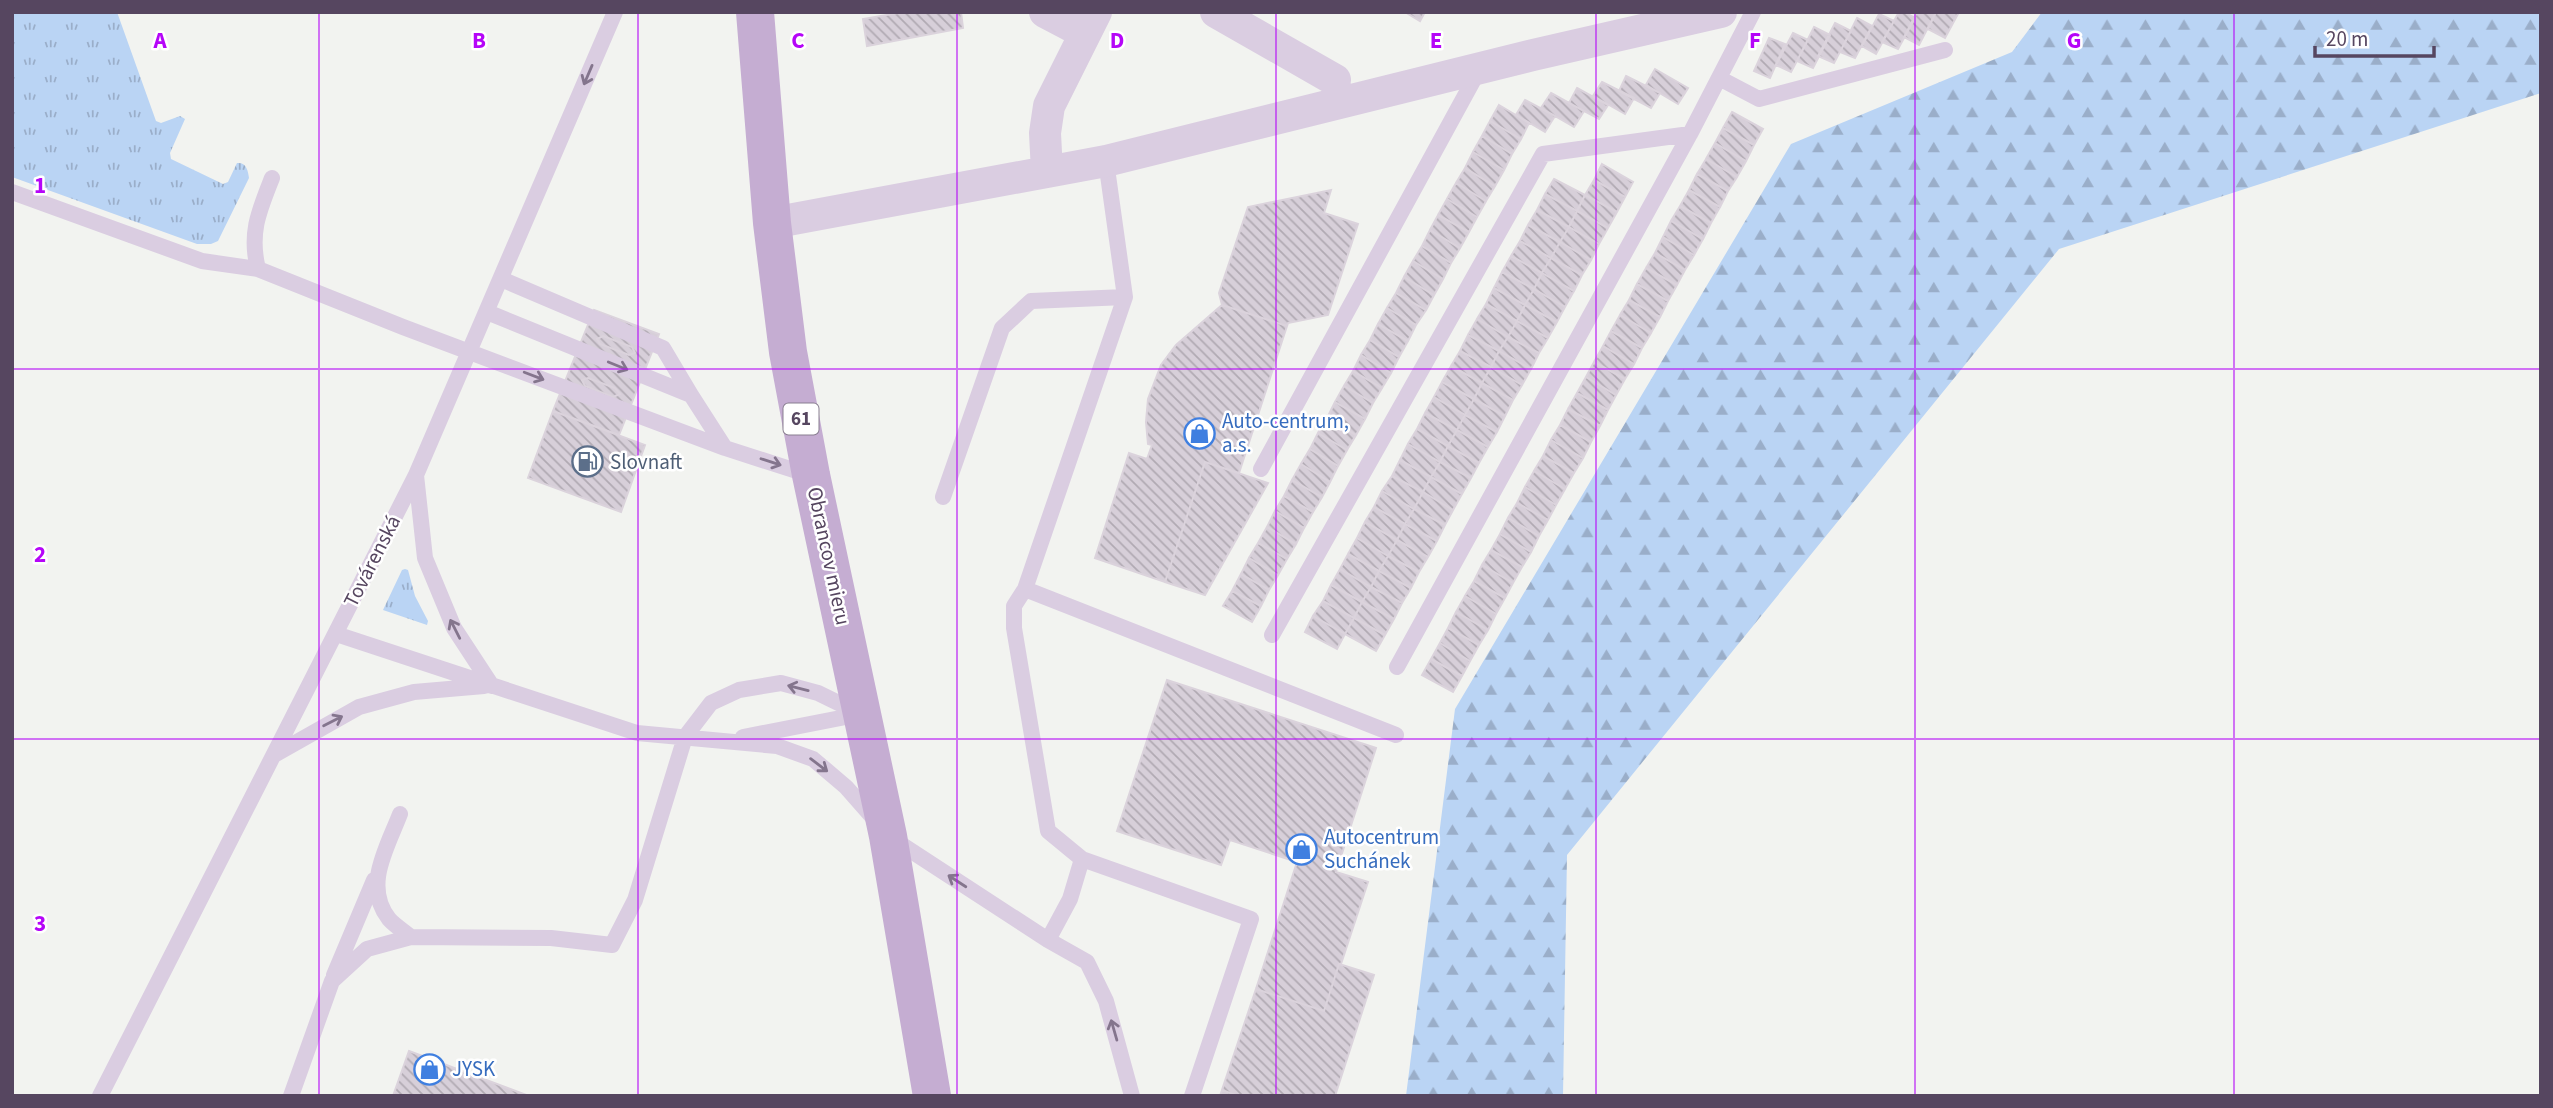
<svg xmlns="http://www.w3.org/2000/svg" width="2553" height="1108" font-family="'Source Sans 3',sans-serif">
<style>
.grass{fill:url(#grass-tufts)}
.forest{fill:url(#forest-firs)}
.building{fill:url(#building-back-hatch);stroke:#dbd3dc;stroke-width:2}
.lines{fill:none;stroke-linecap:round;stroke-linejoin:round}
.service{stroke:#dacde1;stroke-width:16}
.minor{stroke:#dacde1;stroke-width:32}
.primary{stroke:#c5add2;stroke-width:38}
.oneway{stroke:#84758d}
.grid{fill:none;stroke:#b505f8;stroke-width:2;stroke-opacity:0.55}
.labels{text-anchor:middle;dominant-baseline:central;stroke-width:5;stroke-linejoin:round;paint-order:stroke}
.shield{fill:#fff;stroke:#897e90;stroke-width:2}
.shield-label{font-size:19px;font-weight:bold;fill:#564660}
.shop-label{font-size:21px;fill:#366cbe;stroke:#fff;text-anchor:start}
.service-label{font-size:21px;fill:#4e5e75;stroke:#fff;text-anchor:start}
.street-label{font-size:21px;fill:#564660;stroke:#fff}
.grid-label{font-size:23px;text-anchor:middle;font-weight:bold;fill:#b505f8;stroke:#fff;stroke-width:5;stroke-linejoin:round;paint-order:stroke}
</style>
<defs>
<pattern id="grass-tufts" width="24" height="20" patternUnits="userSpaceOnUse" patternTransform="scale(1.75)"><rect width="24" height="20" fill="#bad4f4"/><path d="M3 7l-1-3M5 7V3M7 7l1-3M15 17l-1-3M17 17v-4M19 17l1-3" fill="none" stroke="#9aaec9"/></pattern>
<pattern id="forest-firs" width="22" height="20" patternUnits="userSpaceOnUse" patternTransform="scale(1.75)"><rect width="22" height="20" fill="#bad4f4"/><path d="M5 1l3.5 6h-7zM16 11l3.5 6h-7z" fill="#9aaec9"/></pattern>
<pattern id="building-back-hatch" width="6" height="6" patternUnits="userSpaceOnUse" patternTransform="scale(1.75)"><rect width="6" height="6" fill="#d7cfd9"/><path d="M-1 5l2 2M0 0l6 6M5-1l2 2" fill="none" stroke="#b1aab3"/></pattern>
</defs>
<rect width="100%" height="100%" fill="#f2f3f0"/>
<path class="grass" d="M12 12H117L156 121 161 123 180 116 185 119 170 153 171 159 223 184 228 182 237 163C246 162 248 170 249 178L218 241 211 244H197L12 177Z
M405 569 408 570 415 596 428 621 427 625 383 610 402 570Z"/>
<path class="forest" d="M2042 12H2541V93L2059 249 1567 855 1563 1096H1406L1455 709 1791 144 2012 52Z"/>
<path class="building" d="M904 12H961L963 28 867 46 863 19Z
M1405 12H1425L1420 21Z
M1899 12H1904L1915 18 1898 49 1882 42Z
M1917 12H1936L1919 45 1904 37Z
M1936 12H1959L1945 38 1928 29Z
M1879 14 1894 21 1876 54 1862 46Z
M1857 18 1872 26 1855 58 1840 52Z
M1835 23 1851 31 1834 63 1818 56Z
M1814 27 1830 35 1813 68 1797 61Z
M1793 33 1808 40 1791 72 1776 65Z
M1769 38 1785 44 1770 78 1754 71Z
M1655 69 1688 88 1678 104 1646 85Z
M1626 76 1660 93 1651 108 1619 91Z
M1602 82 1634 98 1625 114 1593 96Z
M1577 88 1608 105 1599 119 1569 103Z
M1551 93 1584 111 1574 127 1541 108Z
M1525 100 1555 116 1545 132 1516 115Z
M1499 105 1529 123 1521 139 1490 121Z
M1732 112 1763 129 1754 145 1723 128Z
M1490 121 1521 139 1512 154 1482 136Z
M1723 128 1754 145 1746 161 1715 143Z
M1482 136 1512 154 1504 170 1473 152Z
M1715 143 1746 161 1737 177 1706 159Z
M1473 152 1504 170 1495 186 1465 168Z
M1706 159 1737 177 1728 191 1697 174Z
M1602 164 1633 182 1625 197 1594 180Z
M1465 168 1495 186 1486 201 1456 183Z
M1697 174 1728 191 1720 207 1689 190Z
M1554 179 1585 195 1577 211 1545 194Z
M1594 180 1625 197 1617 212 1585 195Z
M1456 183 1486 201 1477 217 1447 199Z
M1331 190 1324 213 1358 224 1328 315 1288 323 1287 326 1222 305 1219 293 1248 207Z
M1689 190 1720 207 1711 223 1680 206Z
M1545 194 1577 211 1569 227 1537 210Z
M1585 195 1617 212 1608 228 1577 211Z
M1447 199 1477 217 1469 232 1438 215Z
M1680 206 1711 223 1703 239 1671 221Z
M1537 210 1569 227 1560 242 1528 225Z
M1577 211 1608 228 1599 244 1569 227Z
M1438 215 1469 232 1460 248 1430 230Z
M1671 221 1703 239 1694 255 1663 237Z
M1528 225 1560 242 1551 258 1520 241Z
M1569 227 1599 244 1591 260 1560 242Z
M1430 230 1460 248 1451 263 1422 246Z
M1663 237 1694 255 1685 270 1655 253Z
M1520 241 1551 258 1542 273 1511 256Z
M1560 242 1591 260 1582 275 1551 258Z
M1422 246 1451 263 1443 279 1413 261Z
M1655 253 1685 270 1677 285 1646 268Z
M1511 256 1542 273 1534 289 1502 272Z
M1551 258 1582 275 1574 291 1542 273Z
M1413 261 1443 279 1434 295 1404 277Z
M1646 268 1677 285 1668 301 1637 284Z
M1502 272 1534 289 1525 305 1494 288Z
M1542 273 1574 291 1565 307 1534 289Z
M1404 277 1434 295 1426 310 1396 293Z
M1637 284 1668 301 1660 317 1629 300Z
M1494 288 1525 305 1517 321 1486 304Z
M1534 289 1565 307 1557 322 1525 305Z
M1396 293 1426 310 1416 325 1387 308Z
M1629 300 1660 317 1651 333 1620 315Z
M1486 304 1517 321 1508 337 1477 319Z
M1222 305 1287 326 1239 473 1205 462 1165 582 1095 558 1129 453 1147 459 1152 445 1148 444 1146 422 1148 399 1161 365 1176 345Z
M1525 305 1557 322 1548 338 1517 321Z
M1387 308 1416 325 1408 341 1378 324Z
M594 310 659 334 619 435 553 411Z
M1620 315 1651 333 1642 348 1611 331Z
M1477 319 1508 337 1499 351 1468 335Z
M1517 321 1548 338 1539 353 1508 337Z
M1378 324 1408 341 1399 357 1370 340Z
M1611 331 1642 348 1634 364 1603 346Z
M1468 335 1499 351 1491 367 1460 351Z
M603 336 632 347 635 353 629 355 600 344 597 339Z
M1508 337 1539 353 1531 369 1499 351Z
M1370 340 1399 357 1391 373 1361 355Z
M1603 346 1634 364 1625 379 1594 362Z
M1460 351 1491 367 1482 383 1451 366Z
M1499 351 1531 369 1522 385 1491 367Z
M1361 355 1391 373 1382 388 1353 371Z
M1594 362 1625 379 1616 395 1586 377Z
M1451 366 1482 383 1474 399 1442 382Z
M1491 367 1522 385 1513 400 1482 383Z
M1353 371 1382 388 1373 403 1344 386Z
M1586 377 1616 395 1608 410 1577 393Z
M588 378 615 388 620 394 613 397 585 386 582 380Z
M1442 382 1474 399 1465 415 1434 397Z
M1482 383 1513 400 1505 416 1474 399Z
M1344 386 1373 403 1365 419 1335 402Z
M1577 393 1608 410 1600 426 1568 409Z
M1434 397 1465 415 1457 430 1425 413Z
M1474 399 1505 416 1497 432 1465 415Z
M1335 402 1365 419 1356 435 1327 418Z
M1568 409 1600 426 1591 442 1560 425Z
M553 411 645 445 621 512 528 478Z
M1425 413 1457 430 1448 446 1417 429Z
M1465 415 1497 432 1488 447 1457 430Z
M1327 418 1356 435 1347 450 1318 433Z
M1560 425 1591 442 1583 458 1551 440Z
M1417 429 1448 446 1440 462 1408 444Z
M1457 430 1488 447 1479 463 1448 446Z
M1318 433 1347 450 1338 466 1310 449Z
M1551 440 1583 458 1574 473 1543 456Z
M1408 444 1440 462 1431 477 1400 460Z
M1448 446 1479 463 1471 478 1440 462Z
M1310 449 1338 466 1330 482 1301 464Z
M1543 456 1574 473 1565 489 1534 471Z
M1400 460 1431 477 1423 492 1392 476Z
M1205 462 1268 483 1205 595 1165 582Z
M1440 462 1471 478 1462 494 1431 477Z
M1301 464 1330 482 1322 497 1292 480Z
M1534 471 1565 489 1556 505 1525 487Z
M1392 476 1423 492 1414 509 1382 491Z
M1431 477 1462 494 1453 510 1423 492Z
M1292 480 1322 497 1313 512 1284 496Z
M1525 487 1556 505 1548 520 1517 503Z
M1382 491 1414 509 1405 524 1374 507Z
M1423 492 1453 510 1445 525 1414 509Z
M1284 496 1313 512 1304 528 1275 511Z
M1517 503 1548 520 1539 536 1508 518Z
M1374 507 1405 524 1397 540 1365 522Z
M1414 509 1445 525 1437 541 1405 524Z
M1275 511 1304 528 1296 544 1267 527Z
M1508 518 1539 536 1531 552 1500 534Z
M1365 522 1397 540 1388 556 1357 538Z
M1405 524 1437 541 1428 557 1397 540Z
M1267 527 1296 544 1287 559 1258 543Z
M1500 534 1531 552 1522 567 1491 550Z
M1357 538 1388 556 1379 571 1348 554Z
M1397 540 1428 557 1419 572 1388 556Z
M1258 543 1287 559 1278 575 1249 558Z
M1491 550 1522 567 1513 583 1482 565Z
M1348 554 1379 571 1371 587 1340 569Z
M1388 556 1419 572 1411 588 1379 571Z
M1249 558 1278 575 1269 590 1241 574Z
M1482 565 1513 583 1505 598 1474 581Z
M1340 569 1371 587 1362 602 1331 585Z
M1379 571 1411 588 1402 603 1371 587Z
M1241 574 1269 590 1261 606 1232 591Z
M1474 581 1505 598 1496 614 1465 596Z
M1331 585 1362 602 1354 618 1323 601Z
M1371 587 1402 603 1394 619 1362 602Z
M1232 591 1261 606 1252 622 1223 606Z
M1465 596 1496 614 1488 630 1456 612Z
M1323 601 1354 618 1345 634 1313 616Z
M1362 602 1394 619 1385 635 1354 618Z
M1456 612 1488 630 1479 645 1448 628Z
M1313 616 1345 634 1337 649 1305 632Z
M1354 618 1385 635 1376 651 1345 634Z
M1448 628 1479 645 1470 661 1440 643Z
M1440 643 1470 661 1462 676 1431 659Z
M1431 659 1462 676 1453 692 1422 675Z
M1167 680 1376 748 1336 872 1368 882 1341 964H1339L1324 1011 1256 989 1297 862 1230 840 1221 865 1117 831Z
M1339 964 1374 975 1335 1096H1238L1222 1090 1256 989 1324 1011Z
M409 1051 529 1096H393Z
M1222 1090 1238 1096H1220Z"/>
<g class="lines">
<path class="service" d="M1719 78 1759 99 1945 50
M12 192 202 261 258 269 403 327 725 448 809 475
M258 269C249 233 259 211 272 178
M501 279 663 348 691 395
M487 312 691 395 725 448
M1261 469 1479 70
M416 475 425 558 454 628 492 686
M943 497 1002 328 1031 301 1125 297
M1025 589 1125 297 1106 161
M336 634 637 733 777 746 813 759 846 787 875 820
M1272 635 1543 154 1690 134
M1397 667 1690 134 1753 12
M743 737 861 714
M274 755 359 707 414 692 484 686
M400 814C387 848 363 886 389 919 395 926 404 931 411 937
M893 839 1048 940 1087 962 1106 1001 1132 1096
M1082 859 1251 919 1192 1096
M1048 940 1070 899 1082 859 1048 831 1014 628V606L1025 589 1396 735
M334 975 374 880
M100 1096 416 475 615 12
M291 1096 332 981 367 949 411 937 551 938 612 945 635 900 685 737 711 703 739 690 781 683 818 693 859 713"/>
<path class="minor" d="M1045 12 1085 33
M1216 12 1335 80
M1047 172 1045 133 1049 106 1096 12
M772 223 1106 161 1533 55 1721 12"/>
<path class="primary" d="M755 12 772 223 788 352 811 475 888 836 932 1096"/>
</g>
<defs><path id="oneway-shaft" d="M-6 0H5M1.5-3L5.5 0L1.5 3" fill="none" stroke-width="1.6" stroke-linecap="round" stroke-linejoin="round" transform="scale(1.75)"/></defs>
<g class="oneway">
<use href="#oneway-shaft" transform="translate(588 75) rotate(113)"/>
<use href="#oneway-shaft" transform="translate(618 366) rotate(22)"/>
<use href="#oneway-shaft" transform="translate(534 376) rotate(21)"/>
<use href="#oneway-shaft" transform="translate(771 462) rotate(18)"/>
<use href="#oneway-shaft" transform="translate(455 629) rotate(-117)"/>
<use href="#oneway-shaft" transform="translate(798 688) rotate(-166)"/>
<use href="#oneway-shaft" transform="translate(333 721) rotate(-27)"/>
<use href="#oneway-shaft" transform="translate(819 765) rotate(37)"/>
<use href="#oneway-shaft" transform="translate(957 881) rotate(-147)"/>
<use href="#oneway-shaft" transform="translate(1114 1030) rotate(-106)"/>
</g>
<path class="grid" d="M319 12V1096M638 12V1096M957 12V1096M1276 12V1096M1596 12V1096M1915 12V1096M2234 12V1096M12 369H2541M12 739H2541"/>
<defs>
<symbol id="shop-ring" viewBox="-11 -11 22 22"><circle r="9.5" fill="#fff" stroke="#3f7fe0" stroke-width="1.5"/><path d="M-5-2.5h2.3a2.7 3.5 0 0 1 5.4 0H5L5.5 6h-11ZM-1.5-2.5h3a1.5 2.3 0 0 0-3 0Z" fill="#3f7fe0"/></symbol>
<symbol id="fuel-ring" viewBox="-11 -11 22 22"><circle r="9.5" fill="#fff" stroke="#5c6f8a" stroke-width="1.5"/><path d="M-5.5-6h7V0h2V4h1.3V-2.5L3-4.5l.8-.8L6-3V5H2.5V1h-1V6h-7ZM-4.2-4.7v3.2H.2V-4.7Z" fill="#5c6f8a"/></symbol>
</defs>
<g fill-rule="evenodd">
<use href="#shop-ring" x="1182" y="416" width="35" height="35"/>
<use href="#fuel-ring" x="570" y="444" width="35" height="35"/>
<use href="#shop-ring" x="1284" y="832" width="35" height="35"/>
<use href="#shop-ring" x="412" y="1052" width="35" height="35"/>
</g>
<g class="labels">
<rect class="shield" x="783.5" y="403.5" width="35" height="31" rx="5"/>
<g class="shield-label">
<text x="801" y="419">61</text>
</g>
<g class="shop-label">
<text x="1222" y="421">Auto-centrum,<tspan x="1222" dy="24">a.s.</tspan></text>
<text x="1324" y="837">Autocentrum<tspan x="1324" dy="24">Suchánek</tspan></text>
<text x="452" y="1069">JYSK</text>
</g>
<g class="service-label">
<text x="610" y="462">Slovnaft</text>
</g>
<g class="street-label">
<text transform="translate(829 556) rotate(78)">Obrancov mieru</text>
<text transform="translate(372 561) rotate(-63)">Továrenská</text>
</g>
</g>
<g class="grid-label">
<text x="160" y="48">A</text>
<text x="479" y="48">B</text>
<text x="798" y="48">C</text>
<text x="1117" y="48">D</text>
<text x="1436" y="48">E</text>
<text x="1755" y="48">F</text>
<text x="2074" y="48">G</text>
<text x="40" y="193">1</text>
<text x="40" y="562">2</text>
<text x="40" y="931">3</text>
</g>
<rect width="2553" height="1108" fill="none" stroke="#564660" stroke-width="28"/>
<path d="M2315 46v10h119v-10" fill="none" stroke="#564660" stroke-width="3.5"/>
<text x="2326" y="46" font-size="21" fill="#564660" stroke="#ffffff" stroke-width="5" paint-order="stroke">20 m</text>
</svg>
